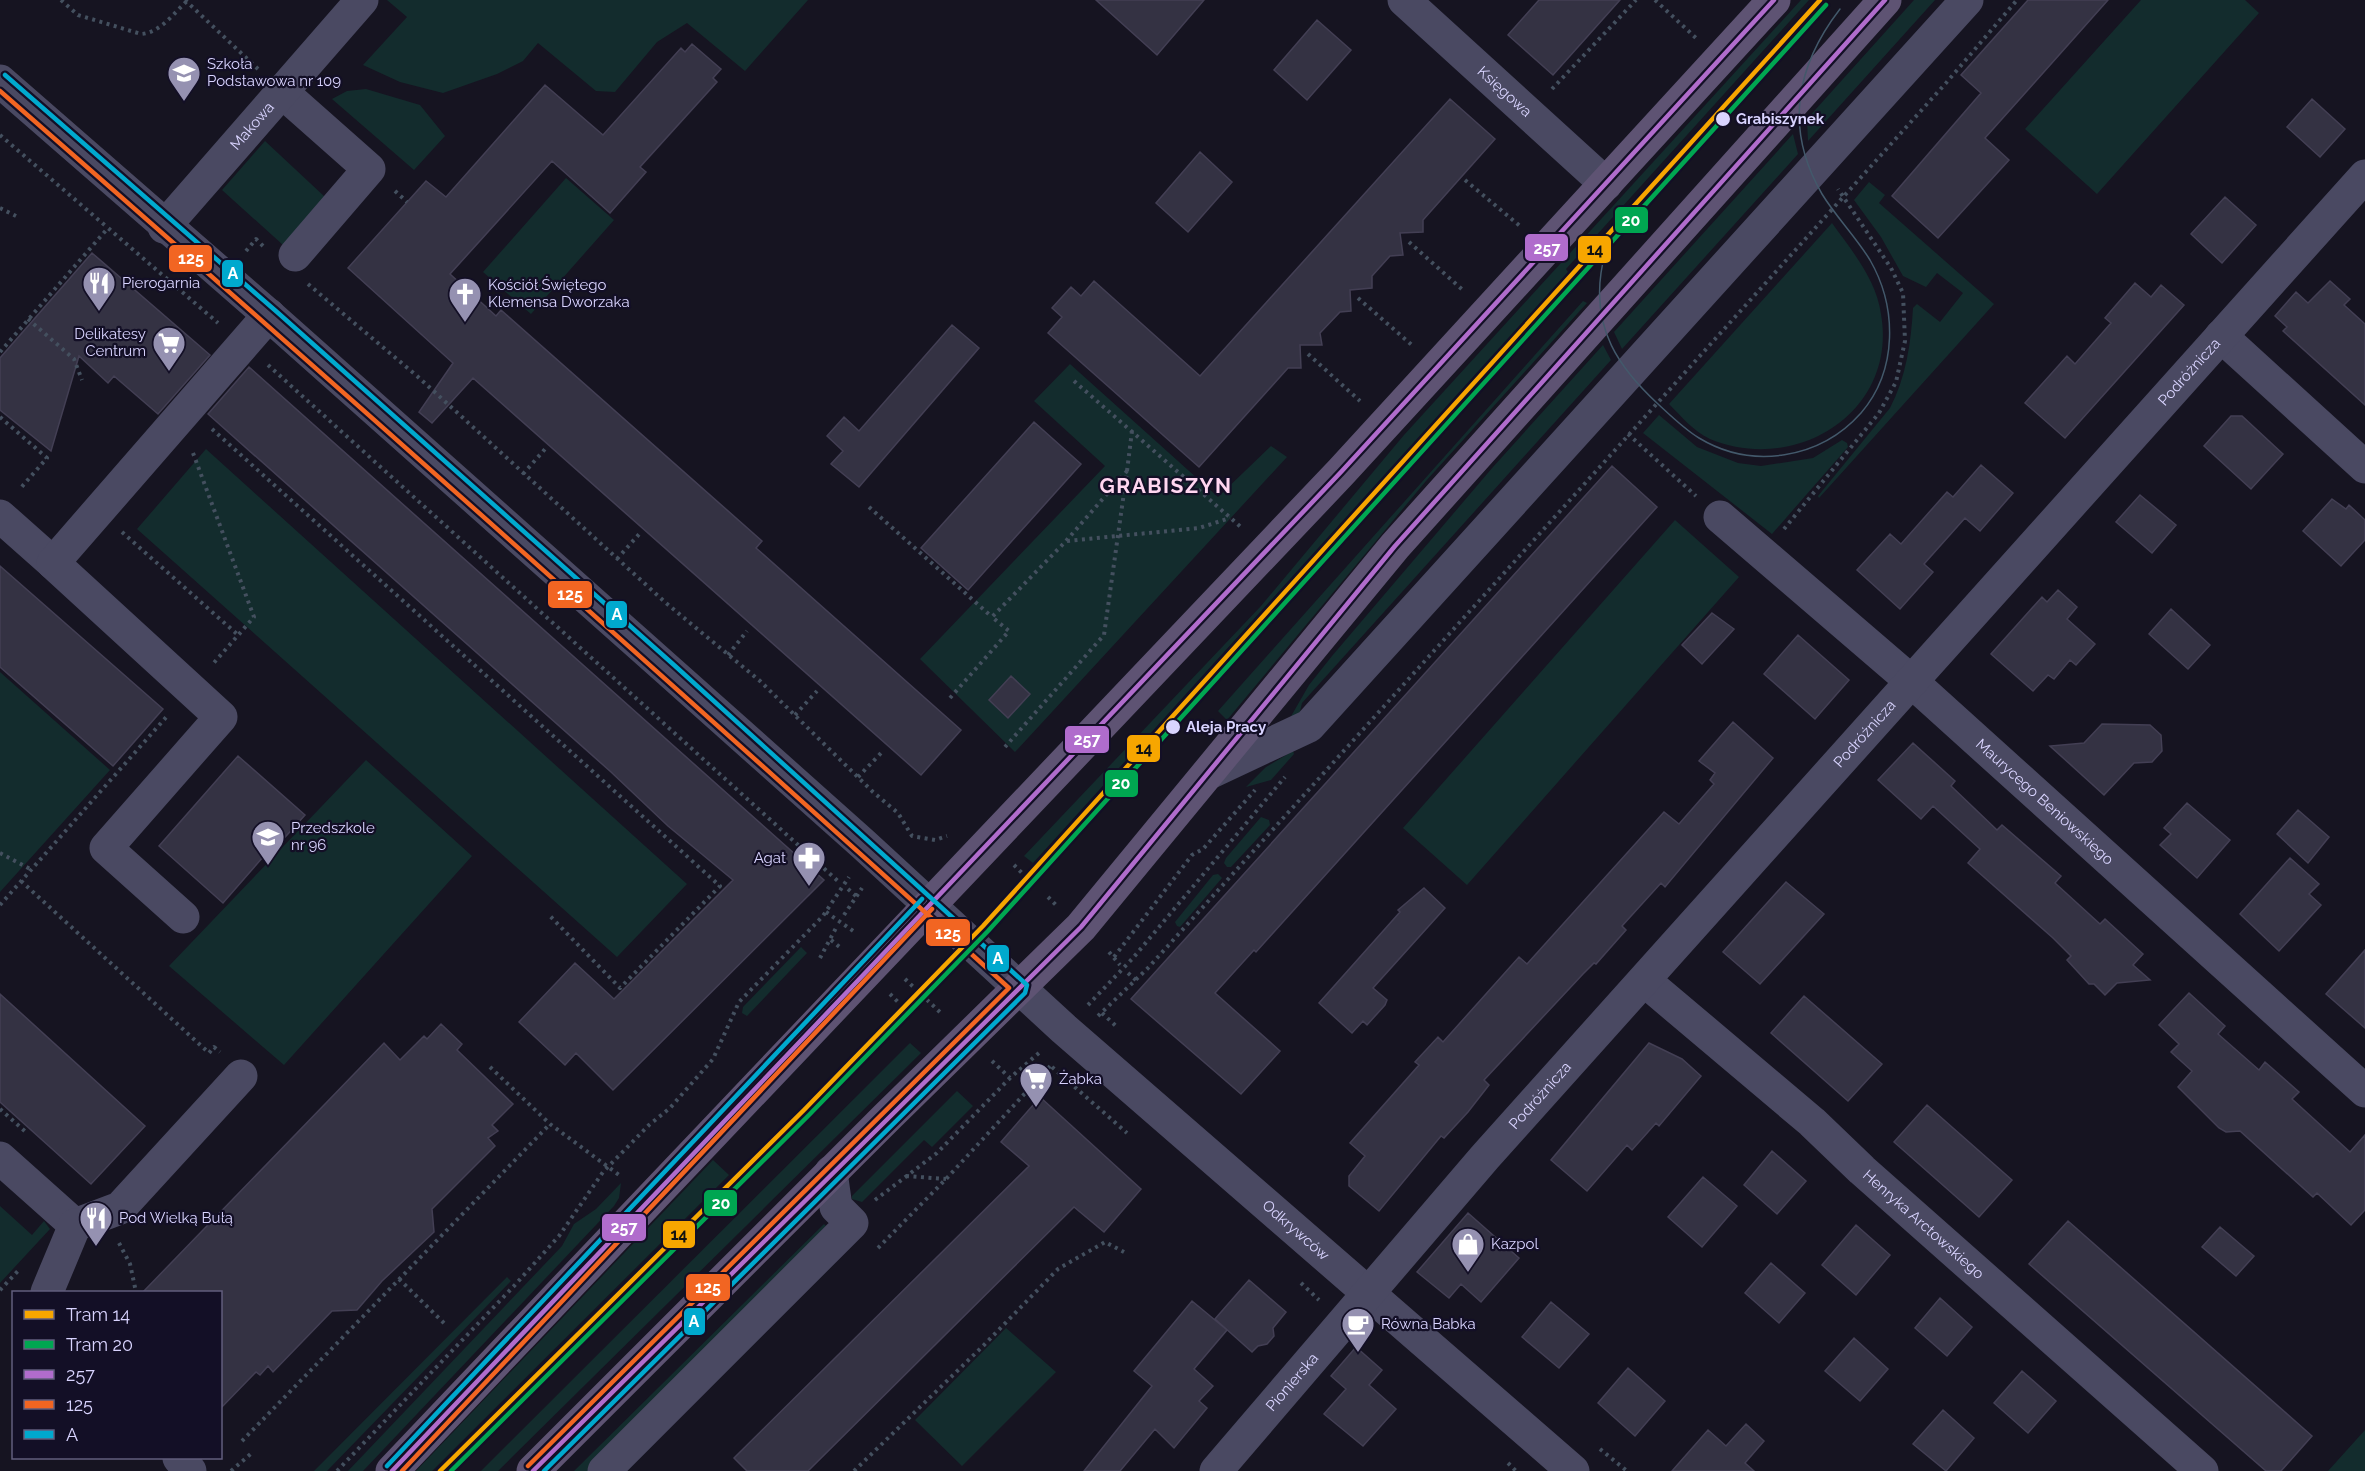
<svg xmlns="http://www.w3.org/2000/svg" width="2365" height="1471" font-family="Raleway,sans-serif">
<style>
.green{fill:#132c2d}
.building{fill:#343243;stroke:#433f54;stroke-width:1.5}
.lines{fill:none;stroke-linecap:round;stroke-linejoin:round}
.path{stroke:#44505f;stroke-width:4;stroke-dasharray:3 4.5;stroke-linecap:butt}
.minor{stroke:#4a4962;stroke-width:33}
.major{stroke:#5e5373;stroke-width:33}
.tram{stroke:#43596b;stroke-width:1.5}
.bus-1-casing{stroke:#130f26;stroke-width:9}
.bus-2-casing{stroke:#130f26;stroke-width:9}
.bus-3-casing{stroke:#130f26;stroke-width:9}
.bus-1{stroke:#b06ccc;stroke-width:4.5}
.bus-2{stroke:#f26522;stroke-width:4.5}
.bus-3{stroke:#00a9ce;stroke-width:4.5}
.tram-1-casing{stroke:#130f26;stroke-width:9}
.tram-2-casing{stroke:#130f26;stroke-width:9}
.tram-1{stroke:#f7a600;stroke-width:4.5}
.tram-2{stroke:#00a651;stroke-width:4.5}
.stop-dot{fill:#d9d4ff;stroke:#130f26;stroke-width:2}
.labels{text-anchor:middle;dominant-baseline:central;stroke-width:4.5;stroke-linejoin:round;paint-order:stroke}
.poi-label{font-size:15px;fill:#d9d4ff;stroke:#130f26;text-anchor:start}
.street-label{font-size:15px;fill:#d9d4ff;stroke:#130f26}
.stop-label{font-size:15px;font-weight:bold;fill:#d9d4ff;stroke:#130f26;text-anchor:start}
.district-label{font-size:21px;font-weight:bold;letter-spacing:1.5px;fill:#ffd6f0;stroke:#130f26}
.line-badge{stroke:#130f26;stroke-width:2}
.badge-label{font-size:16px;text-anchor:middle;font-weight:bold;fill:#fff}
.pale-badge-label{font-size:16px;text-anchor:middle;font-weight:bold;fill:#111}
</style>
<rect width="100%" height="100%" fill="#161421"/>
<path class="green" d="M387 0H808L745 71 687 23 657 42 615 92 596 91 538 43 523 61 497 74 443 93 400 82 363 65 407 17Z
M1801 0H1809L1566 269 1568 272 1033 863 1024 856 1261 606 1404 435Z
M1914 0H1935L1808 141 1807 119Z
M2141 0H2245L2259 13 2097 194 2025 129Z
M366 89 420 105 445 136 414 170 332 99 347 91Z
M1793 134 1798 154 1622 349 1614 332Z
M265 141 325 197 283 245 222 190Z
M566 178 614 220 531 314 483 272Z
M1869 182 1885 195 1879 203 1994 304 1819 498 1818 496 1890 408C1906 377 1911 343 1913 308L1917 304 1940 322 1963 293 1937 273 1926 287 1903 276 1881 237 1854 200Z
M1832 223C1852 251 1876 279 1881 314 1898 412 1796 475 1710 439 1693 431 1682 417 1669 404Z
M1583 301 1587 303 1426 481 1227 720 1218 711Z
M1603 345 1611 360 1302 703 1298 720 1286 725 1309 685 1332 656 1493 467Z
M1070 364 1218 497 1271 446 1287 457 1015 752 920 659 1105 466 1034 401Z
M1659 415 1697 447 1738 463 1761 466 1813 458 1842 440 1847 443 1848 447 1772 534 1643 433Z
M206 449 687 884 617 957 137 529Z
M1675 520 1739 577 1467 885 1403 828Z
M0 672 110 770 0 892Z
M1293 751 1294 754 1271 780 1246 787 1266 767Z
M366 760 472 856 284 1065 169 966Z
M1261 817 1269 820 1270 825 1231 867H1227L1224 863 1226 858Z
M1218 874 1222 878 1180 927 1177 926 1175 922 1213 875Z
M801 947 807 953 747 1016 742 1013 743 1007Z
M910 1043 921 1053 498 1471H481Z
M957 1091 973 1106 932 1147 924 1140 862 1202 852 1199V1196Z
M713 1160 729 1175 432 1471H416Z
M621 1183 619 1198 614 1206 363 1471H348L562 1246 574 1224 596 1209Z
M0 1206 32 1235 44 1221 50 1229 0 1283Z
M824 1224 826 1226 590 1471H574Z
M507 1277 511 1281 327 1471H314Z
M1006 1328 1056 1372 962 1466 915 1420Z
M2365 1430V1471H2328Z"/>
<path class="building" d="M1096 0H1204L1157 55Z
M1539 0H1620L1553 75 1508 35Z
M2028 0H2108L1985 138 2009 160 1938 238 1892 196 1981 93 1961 75Z
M1317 20 1351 50 1307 100 1274 70Z
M692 44 721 69 713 78 717 82 640 167 646 172 610 213 552 161 450 274 496 316 501 310 762 541 756 548 961 730 921 775 473 378 432 423 419 412 453 363 348 268 426 181 446 197 545 85 603 135 681 48 685 52Z
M1450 99 1495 139 1423 220V232L1400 233 1403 255 1390 256 1372 276V288L1350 290 1351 311 1340 312 1320 333 1322 345H1300L1301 368H1288L1199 467 1048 333 1062 317 1052 308 1071 287 1081 296 1094 281 1200 376Z
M2312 99 2345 129 2320 157 2287 127Z
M1200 152 1232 182 1188 232 1156 203Z
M2225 197 2256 225 2222 263 2191 234Z
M92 253 210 355 158 414 114 376 108 383 79 356 51 451 0 410V358Z
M2330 281 2350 299 2344 305 2365 324V405L2283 331 2287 327 2275 316 2296 292 2308 303Z
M2135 283 2151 297 2161 285 2184 305 2065 438 2025 403 2067 356 2075 364 2111 323 2105 318Z
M952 325 979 348 859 487 831 464 843 451 827 436 844 417 859 431Z
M249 367 824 880 613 1090 576 1053 565 1065 519 1022 575 963 614 999 733 880 668 826 611 772 208 414Z
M2231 416H2242L2283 454 2251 489 2204 446Z
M1034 422 1081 464 968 590 921 548Z
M1981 465 2013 493 1980 531 1965 518 1924 564 1933 572 1900 609 1857 570 1890 534 1901 544 1947 492 1953 497Z
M1612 466 1657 507 1256 952 1254 950 1215 993 1280 1051 1241 1094 1131 999Z
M2140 495 2176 525 2152 553 2116 522Z
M2332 499 2346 509 2349 505 2365 520V540L2341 566 2303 531Z
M0 566 163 709 113 766 0 667Z
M2058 590 2077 607 2067 619 2095 644 2076 665 2070 660 2054 679 2048 675 2033 691 1991 654 2042 597 2047 602Z
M2171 609 2210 645 2188 669 2149 634Z
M1712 613 1734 629 1702 664 1682 645Z
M1798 635 1849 680 1815 719 1764 674Z
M1011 676 1030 694 1008 718 989 700Z
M1733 722 1773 758 1665 887 1661 883 1622 926 1626 930 1596 964 1594 963 1583 974 1484 1080 1489 1085 1468 1112 1444 1138 1441 1136 1379 1211 1349 1186V1176L1365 1156 1350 1143 1419 1065 1415 1062 1438 1037 1443 1042 1519 957 1527 964 1664 812 1679 824 1714 784 1710 780 1715 773 1699 761Z
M2102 724 2150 725 2161 735 2162 751 2152 762 2134 763 2104 795 2050 746 2084 743Z
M1913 743 1955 781 1951 786 1997 830 2002 825 2061 876 2055 883 2100 924 2105 919 2143 954 2133 965 2150 980 2117 983 2105 995 2094 984H2089L2067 960 2071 956 2053 938 1968 863 1980 849 1933 806 1921 819 1878 780Z
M238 756 305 815 278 845 276 842 223 903 159 846Z
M2187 803 2230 840 2197 878 2160 845 2171 834 2164 828Z
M2298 810 2329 837 2308 863 2277 834Z
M2290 858 2319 884 2309 894 2321 905 2279 951 2240 914Z
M1786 882 1824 914 1760 984 1723 952Z
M1424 888 1445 908 1373 988 1387 1000 1385 1005 1367 1025 1363 1021 1352 1033 1319 1003 1400 912 1398 910Z
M2365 950V1028L2326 994Z
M2189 993 2225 1026 2218 1034 2259 1070 2265 1062 2299 1092 2292 1099 2350 1152 2365 1135V1210L2351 1225 2317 1193 2313 1197 2240 1131 2226 1132 2219 1128 2178 1087 2192 1071 2171 1052 2179 1044 2159 1025Z
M0 994 145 1126 91 1184 0 1102Z
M1804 996 1882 1064 1848 1101 1771 1033Z
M441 1024 462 1044 457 1050 513 1104 492 1125 498 1131 488 1138 495 1146 432 1209 434 1232 382 1281 357 1310 332 1311 273 1372 268 1366 260 1375 256 1372 220 1409V1293H142L384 1043 400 1060 424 1036 427 1039Z
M1649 1043 1682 1059 1701 1076 1659 1126 1656 1123 1632 1150 1627 1145 1587 1191 1551 1160Z
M1040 1097 1141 1189 1104 1232 1074 1207 808 1471H747L734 1458 1029 1166 1001 1142Z
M1927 1105 2012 1180 1979 1217 1894 1142Z
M1772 1151 1806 1181 1777 1214 1744 1185Z
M1703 1177 1737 1206 1702 1247 1668 1217Z
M1468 1213 1519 1258 1481 1302 1461 1284 1449 1298 1417 1272Z
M2068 1221 2312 1436 2281 1471H2266L2029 1264Z
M1856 1225 1890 1255 1856 1295 1822 1265Z
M2220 1227 2254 1256 2236 1276 2202 1247Z
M1771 1263 1805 1293 1779 1323 1745 1293Z
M1249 1280 1286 1312 1273 1328 1274 1336 1267 1344 1258 1346 1252 1352 1215 1319Z
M1940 1298 1972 1327 1947 1356 1915 1328Z
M1192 1301 1227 1330 1194 1369 1213 1386 1199 1401 1207 1408 1174 1448 1155 1429 1120 1471H1084L1152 1386 1134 1371Z
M1551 1302 1589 1334 1559 1368 1522 1337Z
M1854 1338 1888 1369 1860 1401 1825 1371Z
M1356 1347 1382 1370 1369 1385 1396 1409 1363 1446 1324 1414 1346 1389 1331 1376Z
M1628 1368 1665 1401 1635 1436 1598 1403Z
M2022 1371 2056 1401 2028 1433 1994 1403Z
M1943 1410 1974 1438 1946 1471 1913 1444Z
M1746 1424 1764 1441 1745 1463 1754 1471H1672L1708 1430 1726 1446Z"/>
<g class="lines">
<path class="path" d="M61 0 78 15 141 34C160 33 174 13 187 1
M185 0 258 69
M1655 0 1696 38
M1552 89 1636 0
M0 135 108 228
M1465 180 1520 226
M395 191 407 202
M0 208 16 216
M1409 242 1464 291
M246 251 256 239 263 246
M308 284 417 376 666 603 760 681 873 792 898 813 912 836 935 840 947 836
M1358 298 1413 346
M28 319 74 359 82 380
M0 352 108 228 218 323
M1308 354 1360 401
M268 365 839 882
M1074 381 1242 528
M0 417 47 458 19 490
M212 429 720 886 620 988 550 916
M1628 434 1696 496
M193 453 254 617 212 665
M1127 471 1132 431
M523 474 546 448
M869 507 992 617
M1784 529 1879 413 1896 382 1905 341 1903 293 1891 268 1838 189
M122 532 238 635
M1067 541 1199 528 1230 518
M617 559 641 532
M728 655 747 631
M950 698 1009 631 992 617 1066 541 1127 471 1104 635 1005 747
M795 715 817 691
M858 777 884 750
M0 853 32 870
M1014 865 1023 874
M21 881 209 1053 214 1047 220 1052
M848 889 856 896
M1048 897 1057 906
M0 905 169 714
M826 912 856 933
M844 915 862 888
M831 940 842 949
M1109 952 1120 965
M1114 957 1192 855 1203 849 1255 790
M820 958 836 928
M1128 973 1136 980
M905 979 943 1015
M890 994 900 1004
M1088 1005 1133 958 1285 777
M1102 1013 1116 1026
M1098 1016 1148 968 1946 83 2017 0
M992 1061 1010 1078 1040 1052
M490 1067 550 1124 619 1175
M1052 1067 1127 1133
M0 1109 27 1133
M906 1176 946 1179
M875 1200 937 1153 1010 1078
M119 1243 130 1264 136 1292
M878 1248 946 1179 1052 1064
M399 1279 447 1326
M1301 1283 1319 1300
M0 1290 18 1271
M242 1441 550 1124
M1600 1449 1627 1471
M1508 1463 1516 1471
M231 1471 253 1452
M337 1471 514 1286 559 1236 603 1172 649 1125 670 1108 713 1059 739 1002 823 916 849 877
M854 1471 984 1345 1058 1269 1105 1242 1124 1252"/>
<g class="minor">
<path id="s1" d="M1404 0 1606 184"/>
<path id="s2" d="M0 81 272 318 669 671 863 844 1064 1029 1573 1471"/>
<path d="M282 92 369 169 295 255"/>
<path id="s3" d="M164 227 362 0"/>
<path d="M2221 336 2365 467"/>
<path d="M0 516 53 563"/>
<path id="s4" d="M1720 517 1911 681 2365 1091"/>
<path d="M1211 772 1309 726 1967 0"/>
<path d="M183 917 106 848 221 717 53 563 269 315"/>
<path id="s5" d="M1645 981 1812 1122 1862 1170 2202 1471"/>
<path d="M0 1158 75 1225 120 1208 241 1076"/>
<path d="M47 1292 75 1225"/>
<path d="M179 1458 190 1471"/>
<path d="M604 1471 852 1223 836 1207 831 1172"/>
<path id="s6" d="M1216 1471 1485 1157 2365 176"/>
</g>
<path class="major" d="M392 1471 1341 472 1774 0
M533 1471 887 1117 1081 927 1395 546 1885 0"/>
<path class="tram" d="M1635 205C1620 226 1604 246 1601 273 1593 329 1618 367 1658 404 1671 416 1684 429 1699 438 1752 470 1820 459 1861 413 1898 370 1897 307 1870 260 1856 237 1836 217 1822 194 1784 129 1796 66 1840 9"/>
<defs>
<path id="bus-1" d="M392 1471 1341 472 1774 0
M533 1471 1081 927 1395 546 1885 0"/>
<path id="bus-2" d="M0 91C339 387 675 686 1009 988L528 1466
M402 1471 932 909"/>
<path id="bus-3" d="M5 75 277 312 674 665 1027 985 1025 993 544 1471
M387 1466 922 899"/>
</defs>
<use href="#bus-1" class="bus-1-casing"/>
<use href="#bus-2" class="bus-2-casing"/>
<use href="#bus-3" class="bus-3-casing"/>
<use href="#bus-1" class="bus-1"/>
<use href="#bus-2" class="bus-2"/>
<use href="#bus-3" class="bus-3"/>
<defs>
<path id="tram-1" d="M440 1471 804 1110 983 926 1820 0"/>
<path id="tram-2" d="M451 1471 809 1115 988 931 1826 5"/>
</defs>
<use href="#tram-1" class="tram-1-casing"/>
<use href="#tram-2" class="tram-2-casing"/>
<use href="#tram-1" class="tram-1"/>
<use href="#tram-2" class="tram-2"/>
</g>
<defs>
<symbol id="school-pin" viewBox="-11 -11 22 30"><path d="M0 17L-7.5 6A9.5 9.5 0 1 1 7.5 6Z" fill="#9591b1" stroke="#130f26"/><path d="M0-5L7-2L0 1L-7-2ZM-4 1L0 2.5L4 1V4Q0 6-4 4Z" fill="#fff"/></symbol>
<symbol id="restaurant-pin" viewBox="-11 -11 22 30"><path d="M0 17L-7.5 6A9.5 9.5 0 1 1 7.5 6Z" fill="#9591b1" stroke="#130f26"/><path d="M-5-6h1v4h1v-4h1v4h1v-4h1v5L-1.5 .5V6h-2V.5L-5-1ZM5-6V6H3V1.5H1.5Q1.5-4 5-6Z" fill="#fff"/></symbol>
<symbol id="church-pin" viewBox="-11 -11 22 30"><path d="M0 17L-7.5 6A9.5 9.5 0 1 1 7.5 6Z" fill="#9591b1" stroke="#130f26"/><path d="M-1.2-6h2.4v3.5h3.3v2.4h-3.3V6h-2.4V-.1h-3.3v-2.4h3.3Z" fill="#fff"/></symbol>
<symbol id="supermarket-pin" viewBox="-11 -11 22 30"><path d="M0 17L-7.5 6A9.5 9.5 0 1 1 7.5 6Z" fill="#9591b1" stroke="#130f26"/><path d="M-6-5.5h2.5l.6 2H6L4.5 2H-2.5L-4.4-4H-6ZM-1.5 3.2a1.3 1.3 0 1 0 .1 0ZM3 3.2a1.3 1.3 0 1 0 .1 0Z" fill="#fff"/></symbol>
<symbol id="pharmacy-pin" viewBox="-11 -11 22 30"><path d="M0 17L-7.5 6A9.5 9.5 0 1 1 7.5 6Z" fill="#9591b1" stroke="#130f26"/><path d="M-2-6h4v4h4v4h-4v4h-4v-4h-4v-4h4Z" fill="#fff"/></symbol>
<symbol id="shop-pin" viewBox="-11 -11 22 30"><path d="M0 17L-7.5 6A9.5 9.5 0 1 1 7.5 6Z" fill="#9591b1" stroke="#130f26"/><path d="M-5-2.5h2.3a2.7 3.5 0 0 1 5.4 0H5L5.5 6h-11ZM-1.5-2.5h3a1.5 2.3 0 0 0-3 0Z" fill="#fff"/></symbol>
<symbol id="cafe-pin" viewBox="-11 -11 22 30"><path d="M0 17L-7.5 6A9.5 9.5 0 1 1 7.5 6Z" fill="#9591b1" stroke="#130f26"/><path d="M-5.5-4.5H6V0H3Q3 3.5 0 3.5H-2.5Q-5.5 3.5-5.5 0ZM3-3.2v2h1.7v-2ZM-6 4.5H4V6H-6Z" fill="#fff"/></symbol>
</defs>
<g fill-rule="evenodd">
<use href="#school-pin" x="165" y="54" width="38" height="52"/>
<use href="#restaurant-pin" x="80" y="264" width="38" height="52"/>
<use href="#church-pin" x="446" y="275" width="38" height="52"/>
<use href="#supermarket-pin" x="150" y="324" width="38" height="52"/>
<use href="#school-pin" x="249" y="818" width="38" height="52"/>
<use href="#pharmacy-pin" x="790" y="839" width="38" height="52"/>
<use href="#supermarket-pin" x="1017" y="1060" width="38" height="52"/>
<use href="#restaurant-pin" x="77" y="1199" width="38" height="52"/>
<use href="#shop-pin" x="1449" y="1225" width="38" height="52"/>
<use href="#cafe-pin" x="1339" y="1305" width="38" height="52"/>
</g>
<g class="stop-dot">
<circle cx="1723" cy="119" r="8"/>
<circle cx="1173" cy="727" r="8"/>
</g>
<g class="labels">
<g class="poi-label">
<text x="207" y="64">Szkoła<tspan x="207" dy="17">Podstawowa nr 109</tspan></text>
<text x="122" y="283">Pierogarnia</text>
<text x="488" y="285">Kościół Świętego<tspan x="488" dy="17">Klemensa Dworzaka</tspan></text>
<text x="146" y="334" text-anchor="end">Delikatesy<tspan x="146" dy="17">Centrum</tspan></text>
<text x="291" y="828">Przedszkole<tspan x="291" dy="17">nr 96</tspan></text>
<text x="786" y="858" text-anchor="end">Agat</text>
<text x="1059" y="1079">Żabka</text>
<text x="119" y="1218">Pod Wielką Bułą</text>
<text x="1491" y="1244">Kazpol</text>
<text x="1381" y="1324">Równa Babka</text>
</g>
<g class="street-label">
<text stroke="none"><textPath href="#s1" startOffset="136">Księgowa</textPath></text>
<text stroke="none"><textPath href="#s3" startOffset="134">Makowa</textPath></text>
<text stroke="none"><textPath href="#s6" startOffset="1468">Podróżnicza</textPath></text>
<text stroke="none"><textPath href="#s6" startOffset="982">Podróżnicza</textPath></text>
<text stroke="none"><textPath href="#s4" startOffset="432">Maurycego Beniowskiego</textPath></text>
<text stroke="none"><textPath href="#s6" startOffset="496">Podróżnicza</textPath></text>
<text stroke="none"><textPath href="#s5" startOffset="370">Henryka Arctowskiego</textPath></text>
<text stroke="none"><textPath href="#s2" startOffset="1732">Odkrywców</textPath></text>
<text stroke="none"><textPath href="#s6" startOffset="117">Pionierska</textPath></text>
</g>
<g class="stop-label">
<text x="1736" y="119">Grabiszynek</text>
<text x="1186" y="727">Aleja Pracy</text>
</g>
<g class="district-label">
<text x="1166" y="485">GRABISZYN</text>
</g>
</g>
<g class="line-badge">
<rect x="1614" y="206" width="35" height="28" rx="6" fill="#00a651"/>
<rect x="1524" y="233" width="45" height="29" rx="6" fill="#b06ccc"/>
<rect x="1577" y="235" width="35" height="29" rx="6" fill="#f7a600"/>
<rect x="168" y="244" width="45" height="29" rx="6" fill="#f26522"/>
<rect x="221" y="259" width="23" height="29" rx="6" fill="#00a9ce"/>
<rect x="547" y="580" width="46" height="29" rx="6" fill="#f26522"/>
<rect x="605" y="600" width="23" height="29" rx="6" fill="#00a9ce"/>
<rect x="1064" y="725" width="46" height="29" rx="6" fill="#b06ccc"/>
<rect x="1126" y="734" width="35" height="29" rx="6" fill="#f7a600"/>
<rect x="1104" y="769" width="35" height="29" rx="6" fill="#00a651"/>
<rect x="925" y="918" width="46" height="29" rx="6" fill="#f26522"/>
<rect x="986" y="944" width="24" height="29" rx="6" fill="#00a9ce"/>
<rect x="703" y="1189" width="35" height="28" rx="6" fill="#00a651"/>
<rect x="601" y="1213" width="46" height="29" rx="6" fill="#b06ccc"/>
<rect x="662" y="1220" width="34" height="29" rx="6" fill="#f7a600"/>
<rect x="685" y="1273" width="46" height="29" rx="6" fill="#f26522"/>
<rect x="683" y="1307" width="23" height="29" rx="6" fill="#00a9ce"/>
</g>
<g class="badge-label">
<text x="1631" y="226">20</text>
<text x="1547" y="254">257</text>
<text x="191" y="264">125</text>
<text x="233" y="279">A</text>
<text x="570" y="600">125</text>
<text x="617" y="620">A</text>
<text x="1087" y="745">257</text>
<text x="1121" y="789">20</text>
<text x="948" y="939">125</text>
<text x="998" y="964">A</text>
<text x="721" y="1209">20</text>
<text x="624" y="1233">257</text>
<text x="708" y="1293">125</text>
<text x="694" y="1327">A</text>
</g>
<g class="pale-badge-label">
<text x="1595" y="255">14</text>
<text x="1144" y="754">14</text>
<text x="679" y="1240">14</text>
</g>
<rect x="12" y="1291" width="210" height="168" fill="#130f26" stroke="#625e7d" stroke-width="1.5"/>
<rect x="24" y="1310" width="30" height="9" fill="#f7a600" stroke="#625e7d" stroke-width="1.5"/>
<text x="66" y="1321" font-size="18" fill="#d9d4ff">Tram 14</text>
<rect x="24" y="1340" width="30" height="9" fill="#00a651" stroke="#625e7d" stroke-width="1.5"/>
<text x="66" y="1351" font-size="18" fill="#d9d4ff">Tram 20</text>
<rect x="24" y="1370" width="30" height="9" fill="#b06ccc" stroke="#625e7d" stroke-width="1.5"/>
<text x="66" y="1381" font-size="18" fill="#d9d4ff">257</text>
<rect x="24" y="1400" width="30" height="9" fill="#f26522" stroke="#625e7d" stroke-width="1.5"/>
<text x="66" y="1411" font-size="18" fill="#d9d4ff">125</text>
<rect x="24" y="1430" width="30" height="9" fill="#00a9ce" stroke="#625e7d" stroke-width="1.5"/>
<text x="66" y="1441" font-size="18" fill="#d9d4ff">A</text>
</svg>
